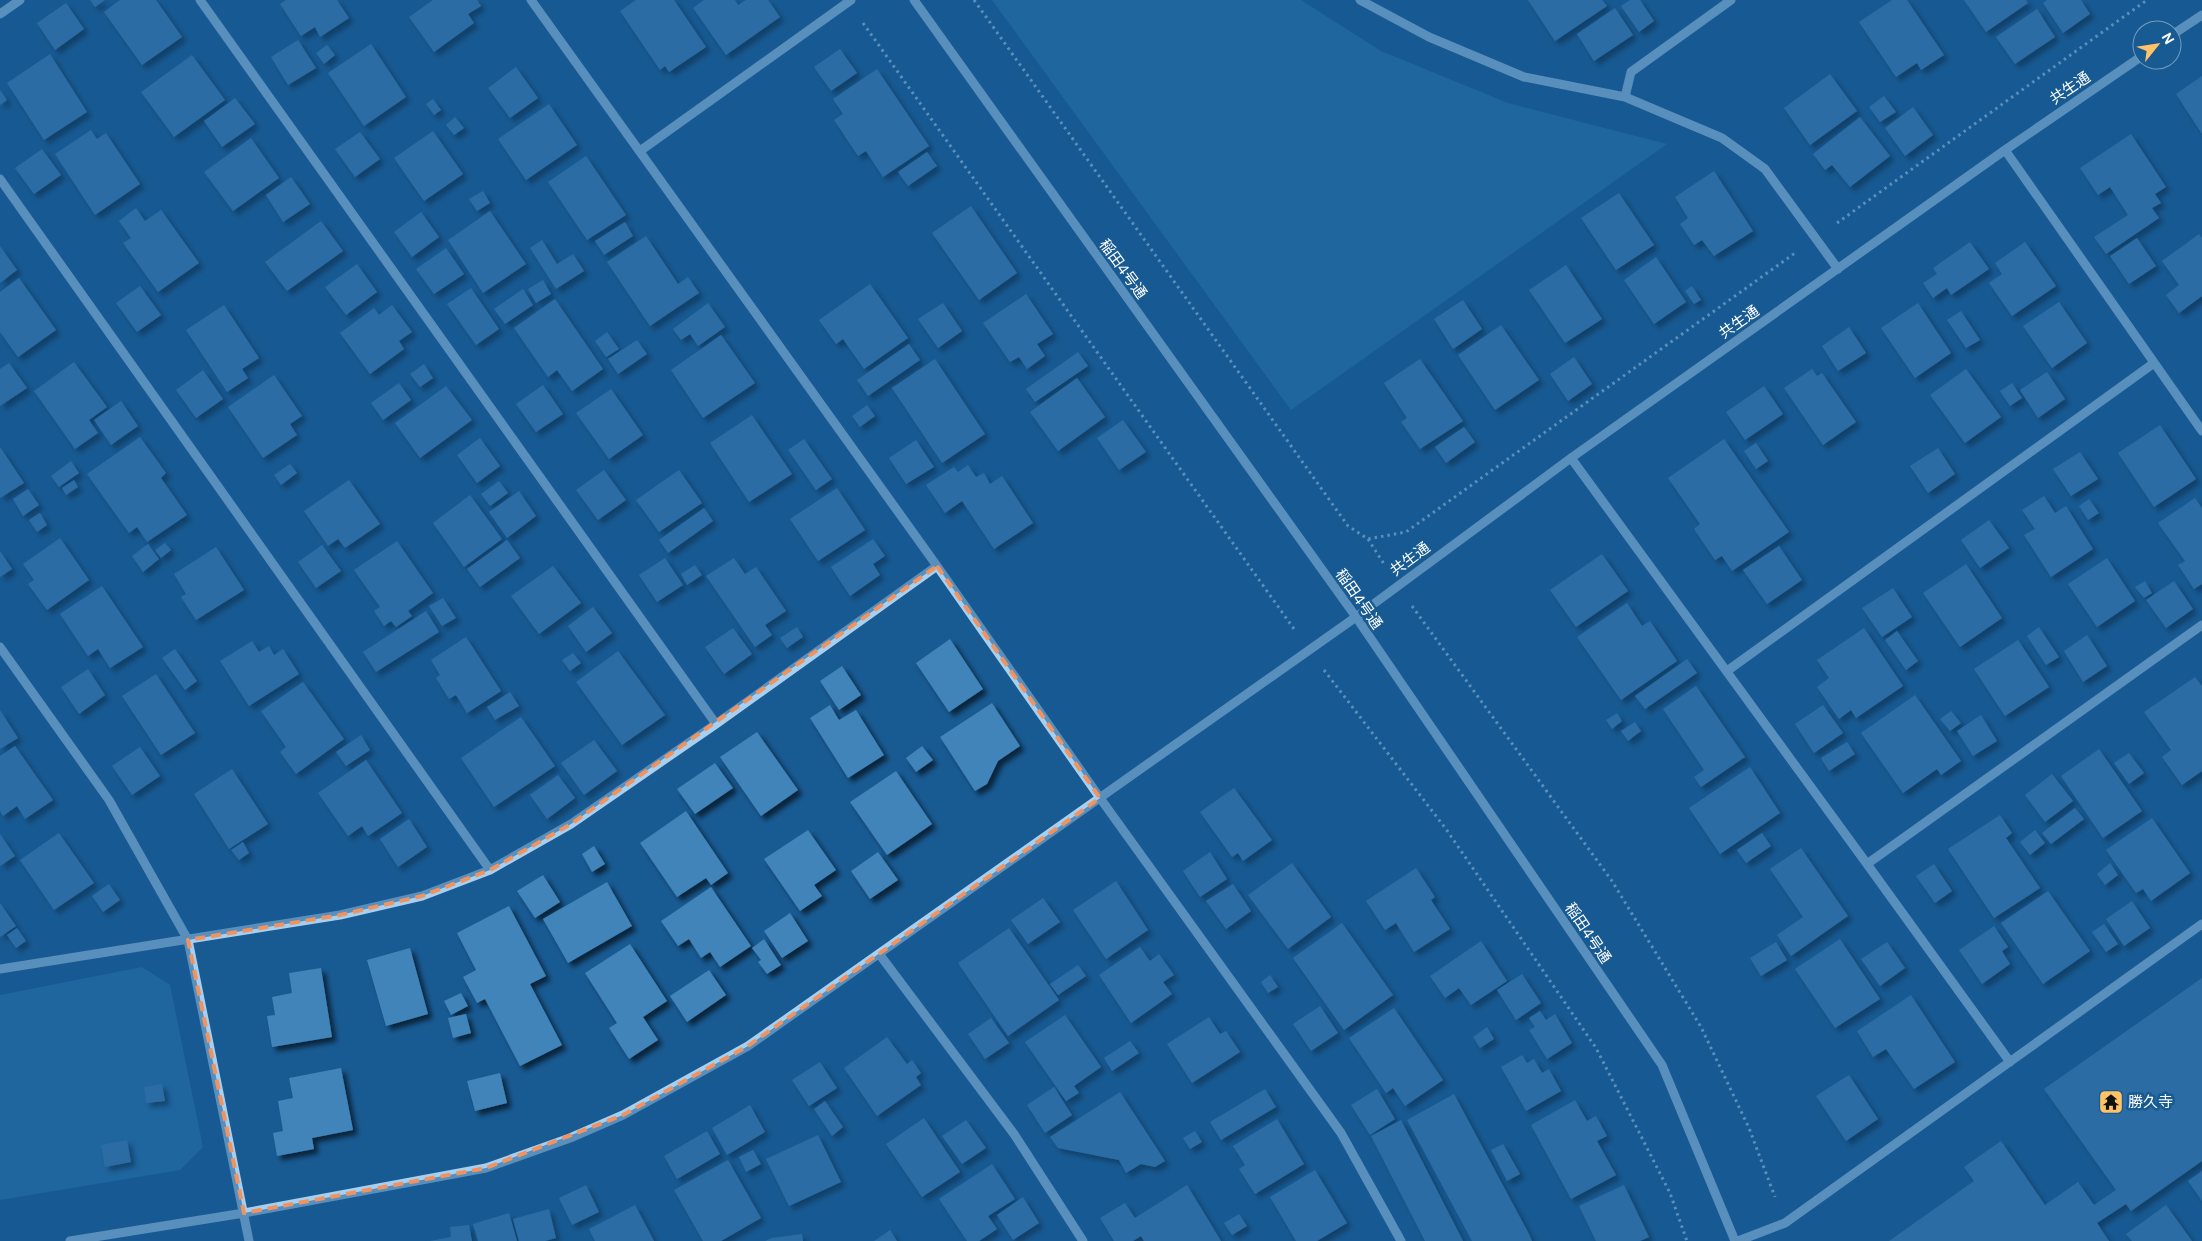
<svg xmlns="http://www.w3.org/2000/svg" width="2202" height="1241" font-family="'DM Sans','Noto Sans JP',sans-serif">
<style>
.green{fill:#2873ae}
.building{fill:#4184b9;filter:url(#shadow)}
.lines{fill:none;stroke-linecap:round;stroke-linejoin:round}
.path{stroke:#a7d0f0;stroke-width:3;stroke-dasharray:2.5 4;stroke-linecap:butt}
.minor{stroke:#a7d0f0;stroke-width:9}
.marked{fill:none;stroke:#f09361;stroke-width:4;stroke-dasharray:10 6;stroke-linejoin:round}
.labels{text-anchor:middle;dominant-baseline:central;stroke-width:5;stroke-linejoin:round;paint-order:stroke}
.street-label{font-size:15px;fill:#fff;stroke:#185a92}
.poi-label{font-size:15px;fill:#fff;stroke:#185a92;text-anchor:start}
</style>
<defs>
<filter id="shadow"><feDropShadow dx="4.5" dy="4.5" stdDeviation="2.5" flood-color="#0009"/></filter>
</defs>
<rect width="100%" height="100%" fill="#185a92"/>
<path class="green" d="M992 0H1301L1381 51 1508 103 1667 144 1291 410Z
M142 967 170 985 203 1147 180 1170 0 1200V995Z"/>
<path class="building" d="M90 0H105L95 7Z
M120 0H156L182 37 142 65 104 12Z
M286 0H337L349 18 320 37 315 27 301 36 280 4Z
M433 0H477L481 6 468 14 474 23 434 52 409 17Z
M636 0H674L706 47 669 72 665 66 660 70 620 11Z
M704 0H735L738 5 746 0H768L780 17 726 55 693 8Z
M1528 0H1602L1607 6 1555 41Z
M1630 0H1640L1654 21 1639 32 1621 6Z
M1892 0H1907L1944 55 1921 70 1917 63 1896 77 1859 22Z
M1964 0H2026L2028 3 1986 32Z
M2047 0H2081L2090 14 2063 33 2043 3Z
M66 3 84 29 55 50 37 23Z
M1615 8 1633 35 1594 61 1577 34Z
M2037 9 2055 37 2015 64 1996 37Z
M298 40 316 68 288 85 271 57Z
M371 44 406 97 364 126 328 73Z
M327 45 335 55 324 64 316 53Z
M840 49 857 73 831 91 814 67Z
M50 54 87 112 44 140 7 83Z
M192 55 225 100 174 137 141 92Z
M516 67 538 98 510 118 488 88Z
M877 69 929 146 883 177 866 151 858 156 834 120 843 114 833 99Z
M1830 74 1857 111 1810 145 1784 108Z
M2202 76V134L2176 94Z
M0 90 7 100 0 105Z
M1884 96 1896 112 1880 122 1869 107Z
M235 98 255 124 222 147 204 121Z
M433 99 441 110 434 115 426 104Z
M549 104 577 145 526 180 498 139Z
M1913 107 1933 135 1905 156 1885 128Z
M455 117 464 128 454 135 446 125Z
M1860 117 1890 156 1850 187 1832 165 1825 170 1813 154Z
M91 130 97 139 106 133 140 184 95 215 55 154Z
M433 131 463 174 424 201 394 158Z
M360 132 380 159 355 177 335 149Z
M2131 134 2166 187 2155 194 2161 203 2152 208 2159 218 2106 254 2094 237 2128 215 2110 187 2098 195 2080 168Z
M251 138 279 178 233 211 204 172Z
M42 149 61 175 34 194 15 168Z
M927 152 937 166 908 186 898 172Z
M586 156 626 215 587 240 548 182Z
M1714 171 1753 231 1714 256 1702 240 1694 245 1680 224 1688 218 1675 197Z
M291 177 310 204 283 222 266 195Z
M483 191 490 203 477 211 469 199Z
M1619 193 1654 245 1616 270 1581 218Z
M971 206 1017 273 979 300 932 233Z
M136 208 145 221 161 210 199 263 158 292 123 243 131 238 119 221Z
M490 211 526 264 483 293 448 240Z
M421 212 439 237 412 257 394 232Z
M321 221 343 251 287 291 265 262Z
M625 222 633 236 604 255 595 241Z
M2199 234 2202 238V296L2179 313 2166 295 2179 285 2162 261Z
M646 236 678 284 688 277 699 293 650 326 607 262Z
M2137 238 2156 266 2129 284 2110 256Z
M542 240 557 264 573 254 584 271 556 289 530 248Z
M1970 242 1989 269 1951 295 1947 288 1933 298 1923 283 1937 274 1933 268Z
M2025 242 2056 286 2012 316 1989 283 2002 274 1995 263Z
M0 246 17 270 0 283Z
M446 248 464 274 434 294 416 269Z
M1656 257 1686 302 1654 324 1624 280Z
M357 264 377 292 346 315 325 287Z
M1566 265 1602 319 1565 343 1529 290Z
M19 278 56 330 18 357 0 332V292Z
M543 280 551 294 536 303 528 289Z
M870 284 908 338 864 369 843 339 836 344 819 320Z
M140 286 161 315 137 332 116 303Z
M1692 286 1701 300 1694 304 1685 291Z
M471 288 499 329 476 345 447 304Z
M523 289 533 305 505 324 494 309Z
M1026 294 1053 334 1037 344 1045 356 1027 369 1019 357 1010 362 983 323Z
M555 299 603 369 572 391 557 370 548 377 514 328Z
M1463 300 1482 329 1453 349 1434 319Z
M2059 302 2087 343 2052 368 2023 326Z
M708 303 725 327 698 346 690 334 681 340 673 329Z
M943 303 962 331 938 348 918 319Z
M1918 303 1951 353 1915 378 1881 328Z
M224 305 259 358 242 369 248 378 227 392 186 330Z
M392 305 412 332 399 341 404 349 370 374 340 333 374 308 379 315Z
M1961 311 1980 340 1966 348 1947 320Z
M1501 325 1539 380 1495 410 1458 355Z
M1849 327 1866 353 1838 371 1822 346Z
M607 332 619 349 606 357 595 341Z
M721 335 755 383 703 418 671 370Z
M637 340 647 354 618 374 608 359Z
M909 344 920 360 868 396 857 380Z
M1078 352 1088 366 1035 402 1026 389Z
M1574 357 1592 384 1568 401 1550 374Z
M935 359 985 434 942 463 892 388Z
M1420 359 1463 421 1420 449 1401 422 1407 418 1384 383Z
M74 362 107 407 89 420 98 433 75 449 34 391Z
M9 363 27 388 0 406V369Z
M424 364 433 378 420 387 410 374Z
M1812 369 1817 376 1822 373 1856 422 1823 445 1784 388Z
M1966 369 2001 417 1965 443 1930 395Z
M203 370 223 399 196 418 176 390Z
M2047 372 2065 399 2038 418 2020 390Z
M274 375 302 416 290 424 297 435 263 458 228 407Z
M1077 378 1105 417 1058 451 1030 412Z
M399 383 411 400 383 420 371 403Z
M2012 383 2022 398 2010 406 2000 391Z
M543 385 563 414 536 432 516 404Z
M446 386 472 420 420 458 395 423Z
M1764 386 1783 414 1745 440 1726 412Z
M611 389 643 435 609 459 576 413Z
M121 401 138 426 111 445 94 420Z
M867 405 875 416 860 427 852 416Z
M752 415 792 474 749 502 710 443Z
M1123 420 1146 452 1119 470 1097 438Z
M2160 425 2196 479 2154 507 2118 453Z
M1464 427 1475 442 1446 463 1435 447Z
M140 437 166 473 161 478 187 515 147 542 137 527 129 533 87 474Z
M480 438 500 466 477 483 457 455Z
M804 439 832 479 816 490 788 450Z
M1724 439 1789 532 1732 571 1722 556 1715 560 1694 529 1700 524 1668 478Z
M916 440 934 467 906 484 889 458Z
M1756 443 1768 461 1756 469 1744 451Z
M0 447 24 483 0 498Z
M1938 448 1955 474 1928 493 1910 466Z
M2080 452 2098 479 2071 496 2053 469Z
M71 461 79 473 59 487 51 476Z
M290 464 297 473 281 485 274 475Z
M968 465 976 477 984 473 990 484 1002 476 1033 523 994 549 962 501 945 513 926 485 954 467 958 472Z
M604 470 626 500 598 520 576 490Z
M679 470 702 503 659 532 636 500Z
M74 480 78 487 66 495 62 488Z
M349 480 380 524 345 548 338 539 328 546 304 511Z
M499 481 508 493 490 506 481 494Z
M837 488 865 530 818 561 790 519Z
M28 489 39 505 23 516 13 499Z
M519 491 536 516 507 538 489 512Z
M470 495 502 539 464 567 433 523Z
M2044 496 2055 513 2066 506 2093 549 2051 577 2024 535 2035 529 2022 510Z
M2195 498 2202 508V584L2194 589 2178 565 2185 561 2158 523Z
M2089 499 2099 513 2088 520 2079 506Z
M704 508 713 521 668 553 659 540Z
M40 513 47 525 37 532 29 520Z
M1989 520 2009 548 1980 568 1961 540Z
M60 538 89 580 47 610 28 584 34 580 23 564Z
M873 539 885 556 873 564 880 575 850 596 831 567Z
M507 540 520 558 480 587 467 569Z
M397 541 433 593 408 611 412 616 396 627 391 621 384 626 374 611 380 607 354 570Z
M165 543 171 550 161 558 155 550Z
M148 544 159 559 143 572 132 556Z
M322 545 341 571 316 588 298 562Z
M1779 546 1802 580 1767 604 1743 570Z
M216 547 244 590 196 620 181 597 186 594 174 574Z
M0 551 12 569 0 577Z
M1602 554 1628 591 1576 627 1550 590Z
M665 558 683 585 657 602 639 575Z
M734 558 745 574 756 567 786 611 765 625 772 635 755 647 706 576Z
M2107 558 2135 601 2097 627 2068 584Z
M1966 564 2002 618 1960 647 1923 593Z
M695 565 702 575 687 585 681 574Z
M553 566 581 603 539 634 511 596Z
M2145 581 2152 593 2144 598 2135 587Z
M2174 581 2193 609 2166 628 2146 600Z
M102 586 143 647 110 668 98 649 88 656 60 614Z
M1893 588 1912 617 1882 637 1862 608Z
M443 598 456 618 442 626 429 606Z
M1627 603 1642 626 1650 621 1677 661 1621 700 1577 637Z
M593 607 612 633 586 652 568 626Z
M426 611 439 632 376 672 363 652Z
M797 627 803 637 787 648 780 638Z
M2039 627 2059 657 2046 665 2027 636Z
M733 628 752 654 724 674 705 647Z
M1864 628 1903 686 1856 718 1851 710 1839 719 1817 687 1829 678 1817 660Z
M1897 631 1918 661 1906 670 1885 640Z
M2087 635 2107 666 2083 682 2064 651Z
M466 637 501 691 467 713 456 695 449 699 436 678 440 675 431 660Z
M950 639 983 689 949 712 916 663Z
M2018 640 2049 687 2005 716 1974 669Z
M252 641 259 652 269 646 274 655 283 649 299 674 249 706 220 661Z
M175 649 197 681 185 690 162 658Z
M618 651 665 715 622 745 576 682Z
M573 653 581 663 570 671 562 660Z
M1687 659 1697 673 1645 709 1635 696Z
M842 666 861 695 839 710 820 681Z
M88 669 105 695 79 714 61 687Z
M156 674 195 733 161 755 122 696Z
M2195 677 2202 686V771L2182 785 2162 757 2171 750 2144 712Z
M303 682 344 739 296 774 280 752 286 747 261 711Z
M1696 686 1745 757 1701 787 1694 777 1704 770 1663 709Z
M510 692 519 706 495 720 487 707Z
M1915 695 1961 761 1941 775 1937 769 1903 793 1861 733Z
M992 703 1020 746 998 761 987 784 975 791 940 737Z
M830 705 839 720 856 710 884 755 848 778 810 718Z
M1823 705 1843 733 1814 753 1795 724Z
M0 710 18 738 0 749Z
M1951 711 1961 723 1950 731 1940 719Z
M1617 713 1622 721 1612 729 1606 720Z
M1981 715 1997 741 1973 756 1957 731Z
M521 717 555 766 494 807 461 758Z
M1635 722 1641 731 1628 741 1621 731Z
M757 732 798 790 761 816 720 757Z
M361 735 370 750 346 766 336 752Z
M594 740 617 771 584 795 561 763Z
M1847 742 1855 754 1829 771 1821 758Z
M15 746 53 800 25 819 17 806 3 816 0 811V756Z
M922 746 933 760 916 772 906 758Z
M140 747 160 776 132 795 112 766Z
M2099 749 2142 811 2103 838 2061 776Z
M2129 753 2144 773 2129 784 2114 763Z
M366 760 402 813 368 836 362 826 348 836 318 793Z
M715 763 733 788 695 814 677 789Z
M1750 767 1780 813 1720 854 1689 808Z
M232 769 268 824 229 849 194 794Z
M896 771 932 824 887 855 850 802Z
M2052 774 2073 801 2045 822 2025 795Z
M558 775 575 798 547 819 530 795Z
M1234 788 1272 840 1243 861 1238 853 1232 857 1200 812Z
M2075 808 2084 819 2051 844 2042 833Z
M686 811 728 873 711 885 706 878 677 897 640 843Z
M2000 815 2012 833 2006 838 2040 888 1994 918 1948 849Z
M2152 818 2190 873 2151 901 2143 889 2136 893 2106 850Z
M409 819 427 847 398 867 380 839Z
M808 830 836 870 814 885 822 896 800 911 764 859Z
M2035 830 2045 843 2030 855 2020 842Z
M59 833 94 883 54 910 20 860Z
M1762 833 1771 846 1746 863 1737 850Z
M0 834 15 856 0 866Z
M243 842 249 853 239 860 231 850Z
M594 846 605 864 592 872 582 854Z
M1801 848 1848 916 1791 956 1777 935 1803 917 1770 869Z
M878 852 898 880 870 899 851 871Z
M1210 852 1227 879 1200 897 1183 871Z
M1292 863 1331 917 1288 949 1248 895Z
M2110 863 2118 875 2105 885 2097 874Z
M1934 864 1952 891 1935 903 1916 876Z
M1416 868 1435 897 1431 900 1450 929 1414 952 1396 923 1385 930 1366 901Z
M543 875 560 902 535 918 517 891Z
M1116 881 1148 930 1106 959 1073 910Z
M607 882 632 926 568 963 543 919Z
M109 884 120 900 103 912 92 896Z
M1233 884 1251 911 1226 929 1206 901Z
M711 887 751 946 720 967 710 952 701 958 689 939 678 946 661 921Z
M2048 891 2090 951 2043 984 2001 923Z
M1043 898 1060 922 1028 944 1011 920Z
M2132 901 2150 928 2124 946 2106 919Z
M0 903 16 926 0 937Z
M509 906 546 976 530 984 562 1045 520 1066 485 999 477 1003 463 977 476 970 457 933Z
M790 913 808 941 782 958 764 931Z
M1342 923 1393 995 1344 1030 1293 958Z
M2104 924 2118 944 2106 952 2092 932Z
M1994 926 2008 947 2002 951 2010 964 1982 984 1959 950Z
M17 928 26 941 16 948 7 935Z
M1009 928 1059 1000 1008 1036 958 963Z
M764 939 781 965 767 974 758 962 761 960 752 948Z
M1840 939 1880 999 1835 1028 1795 969Z
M1481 941 1507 981 1471 1005 1459 988 1445 998 1430 976Z
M1776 942 1787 960 1761 976 1750 958Z
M1887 942 1905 968 1880 986 1861 959Z
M630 944 667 1001 643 1017 658 1040 629 1059 609 1028 617 1023 585 973Z
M1140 947 1150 961 1159 954 1174 975 1163 982 1172 994 1131 1023 1099 975Z
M410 948 428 1014 386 1026 367 960Z
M1078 965 1086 976 1058 995 1050 984Z
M321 968 332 1037 272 1047 267 1016 275 1015 272 997 292 993 289 973Z
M709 970 726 995 687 1022 670 996Z
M1522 974 1541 1003 1516 1020 1497 990Z
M1270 975 1278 987 1268 993 1261 982Z
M2202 978V1161L2131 1211 2126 1204 2097 1223 2109 1241H1889L1974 1181 1964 1167 2001 1141 2045 1205 2078 1182 2094 1205 2116 1190 2044 1089Z
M461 993 468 1006 451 1015 444 1001Z
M1911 995 1955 1062 1914 1089 1886 1049 1873 1057 1857 1031Z
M1320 1006 1338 1033 1311 1051 1293 1024Z
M1394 1008 1443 1080 1405 1106 1393 1088 1386 1093 1349 1038Z
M1540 1011 1546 1020 1555 1014 1572 1043 1547 1059 1529 1030 1535 1027 1529 1018Z
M466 1014 471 1033 453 1038 448 1018Z
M1065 1015 1101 1067 1074 1086 1079 1093 1066 1101 1025 1042Z
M1209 1017 1220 1034 1226 1031 1240 1052 1192 1083 1167 1044Z
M991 1018 1009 1043 985 1059 968 1034Z
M1487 1027 1494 1039 1480 1048 1473 1037Z
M887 1037 907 1064 912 1060 921 1073 916 1077 921 1085 877 1116 844 1068Z
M1130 1041 1139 1053 1112 1071 1104 1058Z
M1522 1055 1527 1063 1534 1059 1542 1073 1549 1069 1561 1091 1526 1111 1501 1067Z
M820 1062 837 1088 809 1106 792 1080Z
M341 1068 353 1130 312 1138 314 1149 277 1156 273 1133 283 1131 278 1101 293 1098 289 1078Z
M500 1073 507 1103 475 1111 467 1081Z
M1849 1075 1878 1119 1846 1141 1816 1096Z
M162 1084 165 1101 146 1103 144 1087Z
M1054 1087 1072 1115 1045 1133 1027 1105Z
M1265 1089 1276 1107 1221 1140 1210 1122Z
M1377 1089 1395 1119 1370 1135 1351 1105Z
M1120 1092 1165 1161 1155 1167 1141 1164 1126 1173 1119 1160 1058 1148 1050 1137Z
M1454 1094 1529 1234 1532 1241H1472L1407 1120Z
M1575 1100 1587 1121 1596 1116 1607 1136 1597 1141 1616 1175 1571 1199 1531 1125Z
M825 1101 843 1127 832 1136 814 1109Z
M750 1105 765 1132 727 1155 712 1128Z
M924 1118 960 1172 922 1197 886 1144Z
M1277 1119 1304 1164 1255 1194 1239 1169 1245 1165 1233 1146Z
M966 1120 986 1148 962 1164 942 1136Z
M1401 1120 1463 1241H1425L1371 1136Z
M707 1131 720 1154 677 1179 664 1156Z
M1195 1131 1202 1142 1190 1149 1183 1138Z
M818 1135 841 1182 789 1206 766 1159Z
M127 1140 131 1162 105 1167 101 1145Z
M1503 1144 1520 1174 1507 1181 1491 1150Z
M753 1150 761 1164 746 1172 739 1157Z
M728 1160 761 1218 721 1241H703L674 1190Z
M992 1164 1015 1199 988 1216 997 1229 979 1241H967L939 1199Z
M1315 1170 1347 1223 1317 1241H1296L1270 1197Z
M2202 1171V1201L2188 1181Z
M586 1185 599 1212 572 1225 559 1198Z
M1187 1185 1221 1241H1144L1141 1236 1133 1241H1114L1100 1218 1125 1203 1135 1218Z
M1624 1185 1649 1237 1640 1241H1596L1579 1206Z
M1023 1197 1039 1223 1013 1240 997 1215Z
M635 1205 654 1241H595L589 1229Z
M2166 1205 2192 1241H2132L2126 1234Z
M549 1209 556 1238 545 1241H519L513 1219Z
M509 1213 517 1241H478L473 1224Z
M1239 1214 1247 1226 1232 1235 1224 1223Z
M469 1225 472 1241H430L451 1237 450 1227Z
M890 1230 897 1241H874Z
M802 1234 803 1241H765L772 1238Z"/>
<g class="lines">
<path class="path" d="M974 0 1348 526 1368 539 1406 532 1795 253
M863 23 1294 629
M1837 223 2147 0
M1368 539 1384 564
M1412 606 1612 881 1701 1027 1749 1128 1775 1197
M1324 670 1446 829 1596 1048 1670 1193 1687 1241"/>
<path class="minor" d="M200 0 716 724
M531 0 937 566 1100 798 1341 1133 1401 1241
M914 0 1356 617 1662 1065 1735 1241
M1360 0 1429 37 1524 77 1625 97 1722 138 1765 169 1838 269
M0 14 20 0
M2172 35 2202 15
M1625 97 1631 72 1731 0
M2005 150 2202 431
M640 151 851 0
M0 179 490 870
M1571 458 1867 864 2010 1062
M0 647 109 800 188 940 249 1241
M1727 671 2154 363
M1867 864 2202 625
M880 955 1014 1134 1083 1241
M0 969 340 915 422 896 490 870 571 824 716 724 937 566
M70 1241 244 1213 486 1168 570 1138 623 1115 748 1046 1356 617 1571 458 2005 150 2142 56
M1738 1241 1785 1223 2202 924"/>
</g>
<path d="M0 0H2202V1241H0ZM937 566 1100 798 748 1046 623 1115 486 1168 244 1213 188 940 340 915 422 896 490 870 571 824Z" fill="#185a92" fill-opacity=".55" fill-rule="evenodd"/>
<path class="marked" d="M937 566 1100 798 748 1046 623 1115 486 1168 244 1213 188 940 340 915 422 896 490 870 571 824Z"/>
<defs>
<symbol id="temple-square" viewBox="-11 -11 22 22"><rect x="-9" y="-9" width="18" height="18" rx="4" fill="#ffc266" stroke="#185a92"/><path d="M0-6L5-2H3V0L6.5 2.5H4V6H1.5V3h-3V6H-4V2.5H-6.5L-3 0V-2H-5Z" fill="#111"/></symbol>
</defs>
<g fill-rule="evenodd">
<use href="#temple-square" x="2097" y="1088" width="28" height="28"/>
</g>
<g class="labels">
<g class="street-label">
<text transform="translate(2070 88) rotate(-34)">共生通</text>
<text transform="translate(1123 269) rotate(54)">稲田4号通</text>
<text transform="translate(1739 322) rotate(-35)">共生通</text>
<text transform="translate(1410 559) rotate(-37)">共生通</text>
<text transform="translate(1359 599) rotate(55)">稲田4号通</text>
<text transform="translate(1588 933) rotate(56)">稲田4号通</text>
</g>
<g class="poi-label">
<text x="2128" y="1102">勝久寺</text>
</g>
</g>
<g transform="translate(2157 45) rotate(60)"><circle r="24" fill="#185a92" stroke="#749cbe"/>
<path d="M0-4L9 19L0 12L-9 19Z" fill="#ffc266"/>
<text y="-8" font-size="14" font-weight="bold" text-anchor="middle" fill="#ffffff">N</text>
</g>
</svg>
